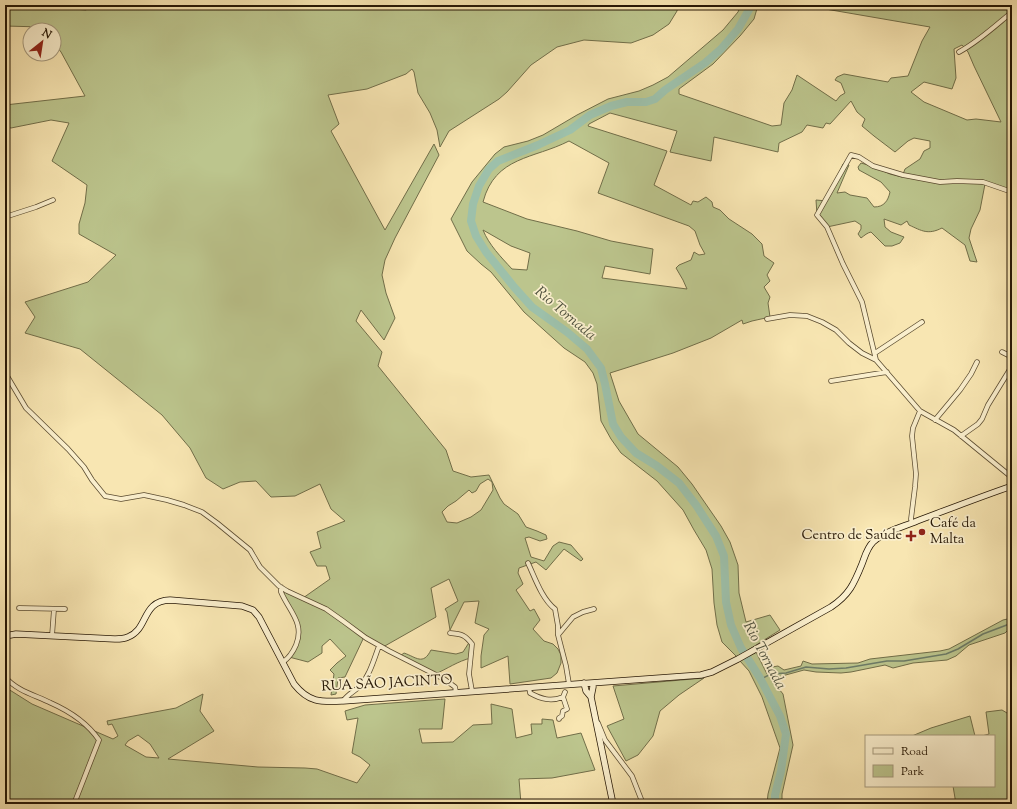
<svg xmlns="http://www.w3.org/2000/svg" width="1017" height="809" font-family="'Sorts Mill Goudy',serif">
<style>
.green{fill:#bcc58d;stroke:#716e49;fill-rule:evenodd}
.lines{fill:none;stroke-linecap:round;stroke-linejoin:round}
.stream{stroke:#6d7c68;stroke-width:1.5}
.river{stroke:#9dc0aa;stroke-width:8}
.street-casing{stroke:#5a4b30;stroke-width:5.5}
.secondary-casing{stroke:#261705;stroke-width:7}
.street{stroke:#faefcd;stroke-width:4}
.secondary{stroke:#faefcd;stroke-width:5.5}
.poi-dot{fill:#8f2418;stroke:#faefcd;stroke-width:1.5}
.labels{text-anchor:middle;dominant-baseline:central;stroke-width:3.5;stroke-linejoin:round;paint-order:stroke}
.poi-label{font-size:14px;fill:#261705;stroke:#faefcd;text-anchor:start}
.street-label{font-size:14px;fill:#261705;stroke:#faefcd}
.water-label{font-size:15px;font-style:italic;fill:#50523f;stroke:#faefcd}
</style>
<rect width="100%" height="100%" fill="#f8e6b2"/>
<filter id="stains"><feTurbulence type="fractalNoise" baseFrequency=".005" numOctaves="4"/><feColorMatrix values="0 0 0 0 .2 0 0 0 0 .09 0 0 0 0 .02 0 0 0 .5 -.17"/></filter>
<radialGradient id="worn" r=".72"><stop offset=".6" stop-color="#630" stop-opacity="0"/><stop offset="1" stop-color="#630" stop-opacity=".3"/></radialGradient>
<path class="green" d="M5 5H21L86 10 92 5H678L677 11 669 24 653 35 631 43 584 40 557 47 531 65 507 92 499 99 449 131 440 147 437 130 430 113 418 93 414 72 412 69 406 74 367 89 328 95 339 124 331 131 385 230 434 144 439 155 395 238 385 260 382 275 386 293 395 318 384 340 361 310 356 321 382 352 378 366 446 450 453 471 471 477 489 475 500 498 504 504 518 514 526 527 537 531 546 535 547 539 540 541 529 537 525 538 531 557 544 561 553 546 559 542 571 545 583 559 581 561 571 554 564 549 546 570 536 562 519 568 518 573 523 584 516 590 530 611 534 609 540 620 533 629 544 641 553 644 558 649 561 655V663L557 673 551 678 510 684 508 656 481 668V656L484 635 489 629 475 623 479 601 464 602 450 630 447 612 445 609 458 601 449 579 431 588 436 617 383 647 364 637 345 677 338 678 336 694 331 695 334 674 330 670 337 663 346 656 330 639 322 646V653L308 662 289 657 294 649 299 631 281 587 303 598 330 579 326 566H317L310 552 321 548 317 532 345 521 331 509 320 484 295 496 271 497 256 481 240 482 223 489 206 478 190 448 162 415 80 349 25 333 35 317 25 302 88 282 116 255 79 234V224L85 203 87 185 52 161 69 123 51 120 11 128 5 127V105L85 96 61 52 54 43V30H44L42 27 5 26ZM488 479 492 482 493 490 481 510 471 517 457 523 447 522 442 512 448 506 456 501 469 490 472 493 476 491 480 484Z
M741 5H758L754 19 740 36 713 64 679 89V94L772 126 781 125 784 103 792 90 797 75 836 101 840 96 845 93 841 83 835 80 837 77 844 74 888 82 891 78 908 76 922 41 930 27 808 6 809 5H1012V192L985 184 980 210 971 229 969 238 977 262 970 261 965 245 942 228C928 235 922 231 909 225L907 221 901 225 884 219 885 227 891 232 904 237 900 243 892 246H885L871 232C867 233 865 235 861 238L858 234 861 229V225L855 221 827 227 817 215 816 200 827 201 843 164 849 165 837 193 845 192 850 195 867 198 874 207C884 207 888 201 890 192L881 182 859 170 858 167 861 163 875 167 890 174 902 177 905 169 920 159 924 151 930 148V141L914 138 908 141 895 152 874 136 862 126 865 119 857 112 851 101 830 124 826 123 823 128 807 125 802 132 779 143 778 152 714 137 711 161 670 152 677 131 610 113 589 124 588 126 667 151 654 185 691 205 693 201 698 202 706 197 712 202 713 207 720 210 729 219 752 234 762 244 764 256 774 263 767 275 770 281 764 287 770 297 768 303 770 317 752 321 743 324 742 320 711 338 673 353 610 373 619 401 638 434 678 467 692 484 721 526 730 542 738 565 739 593 746 622 770 615 780 630 737 657 722 642 717 625 714 603 712 569 706 550 694 530 683 510 657 481 621 453 611 439 601 421 597 384 593 373 585 362 564 348 524 312 491 272 481 264 467 251 451 219 472 182 495 154 504 147 528 141 543 135 577 115 608 99 639 91 653 85 668 77 723 30 738 12ZM962 45 968 52 974 66 1001 122 976 119 967 120 924 102 911 92 924 82 952 89 956 78 954 49ZM569 141 609 163 598 193 689 226 695 231 700 245 705 254 699 255 694 252 691 260 679 265 676 268 683 280 687 289 602 278 605 266 650 274 653 249 611 241 577 231 527 219 483 202C495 156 534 159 569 141ZM483 230 511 246 530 253 527 270 512 269C501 257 489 245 483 230Z
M1012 618V626L1005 633 969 645 956 656 947 660 913 663 893 668 885 665 851 672 841 673 816 672 804 670 771 679 783 694 793 745 782 794V804H767L768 794 780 748 762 697 749 671 740 661 756 652 767 674 772 667 778 666 784 670 801 666 803 661 812 664 858 663 870 659 940 651 949 649 1003 620Z
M470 641 471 658C458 661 447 669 435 674L400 656 404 653C416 657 423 666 431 650L456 654 463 652Z
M704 678 679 695 660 711 653 736 638 755 626 761 607 726 624 719 613 686Z
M5 687 32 704 113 739 118 736 112 724 108 725 107 721 176 708 203 694 200 711 214 731 168 759 258 767 305 768 317 769 357 783 370 765 360 757 352 753 358 718 347 720 345 711 365 705 445 699 442 729H419L422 743 453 742 473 725 492 724 491 704 512 709 516 738 532 734 531 724H542V719L553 720 557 738 581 733 595 770 552 778 519 779 521 804H5ZM138 735 150 744 159 758 146 757 125 745 128 741Z
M1002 710 1012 716V804H956L953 786H994V736H982L989 734 986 712Z
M970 716 975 736H912L931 728Z"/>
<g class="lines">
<path class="stream" d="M761 679 771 674 786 673 806 667 829 669 846 668 887 661H904L946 654 958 649 983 634 1012 623"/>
<path class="river" d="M751 5 750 8 738 29 721 49 705 63 665 90 655 99 646 102H627L611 106 590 115 570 130 538 145 498 161 489 169 479 186 473 204 471 221 476 236 486 252 514 287 532 307 567 332 587 349 601 368 605 384 613 424 621 437 636 453 657 466 679 483 696 505 716 536 724 556 726 602 731 625 741 648 760 678 780 716 786 734 781 771 775 795V804"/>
<defs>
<path id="street" d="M959 52C978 42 995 26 1012 12
M1012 192 983 182 957 181 940 182 903 175 873 166 859 157 851 155 817 215 827 227 843 264 862 302 876 360 920 411 954 430 1009 475 1012 482
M5 217 36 207 53 200
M767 319 790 315 807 316 822 322 836 330 849 343 862 353 876 360
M1002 352 1012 357
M875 353 922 322
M5 375 7 376 26 408 68 449 84 467 92 480 105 496 121 499 144 495 167 500 184 505 202 512 217 523 250 550 260 567 279 586 287 591 326 609 343 621 366 638 389 651 444 679 455 687 456 692
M831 381 887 372
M935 420 960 390 971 374 977 362
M961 436 978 424 982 419 988 405 1012 366
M912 523 911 519 915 487 916 474 912 436 913 428 920 411
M528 563C535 578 542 599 555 609L558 626V635L566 666 569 684
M281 587V592C289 611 305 623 296 645 293 652 289 658 283 662
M19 608 65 609
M450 633C462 634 465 635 472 644L469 674 472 691
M558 635 573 617 583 612 594 609
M52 636 54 609
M5 677C17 691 35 695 51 703 69 711 88 724 99 740L74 804
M529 687 530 693C541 699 551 702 563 697L565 692
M343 701C348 694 355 691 360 686 370 675 374 659 379 646
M559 719V718L562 716 563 711 567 709 563 697
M596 722 598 723 605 740 632 776 643 804"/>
<path id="secondary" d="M5 636 16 634 115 639C120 639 124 639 128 637 149 629 141 601 170 600L242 606 253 610 259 617 294 684C309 703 321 702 343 701L701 675 712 672 738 659 831 607C849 595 854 584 862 564 865 556 867 548 873 542 885 531 903 527 917 521 949 509 980 497 1012 486
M584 683 586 691 591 697 613 804
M591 697 593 687V683"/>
</defs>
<use href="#street" class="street-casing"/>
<use href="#secondary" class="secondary-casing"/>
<use href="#street" class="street"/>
<use href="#secondary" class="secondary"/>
</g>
<g class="poi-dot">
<circle cx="922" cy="532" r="4"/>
<path d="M909 530h4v4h4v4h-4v4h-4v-4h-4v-4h4z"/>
</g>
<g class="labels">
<g class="poi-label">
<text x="930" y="524">Café da<tspan x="930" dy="16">Malta</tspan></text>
<text x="902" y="536" text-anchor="end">Centro de Saúde</text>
</g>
<g class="street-label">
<text transform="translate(387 684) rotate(-3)">RUA SÃO JACINTO</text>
</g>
<g class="water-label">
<text transform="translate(565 314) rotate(40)">Rio Tornada</text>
<text transform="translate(764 656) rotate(62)">Rio Tornada</text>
</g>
</g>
<rect width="1017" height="809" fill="none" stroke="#f8e6b2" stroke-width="20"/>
<rect x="6" y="6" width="1005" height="797" fill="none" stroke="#261705" stroke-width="2"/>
<rect x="10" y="10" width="997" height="789" fill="none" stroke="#261705"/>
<rect x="865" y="735" width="130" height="52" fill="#faefcd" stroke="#a5997d"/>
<rect x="873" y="748" width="20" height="6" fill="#faefcd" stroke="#a5997d"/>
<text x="901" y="755" font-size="12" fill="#261705">Road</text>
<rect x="873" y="765" width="20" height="12" fill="#bcc58d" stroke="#a5997d"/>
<text x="901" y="775" font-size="12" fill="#261705">Park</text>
<g transform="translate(42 42) rotate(30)"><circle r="19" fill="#faefcd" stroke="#a5997d"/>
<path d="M0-3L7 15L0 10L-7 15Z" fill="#8f2418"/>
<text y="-6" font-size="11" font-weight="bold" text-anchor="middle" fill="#261705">N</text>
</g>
<rect width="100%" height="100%" filter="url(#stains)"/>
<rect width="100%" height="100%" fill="url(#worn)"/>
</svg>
